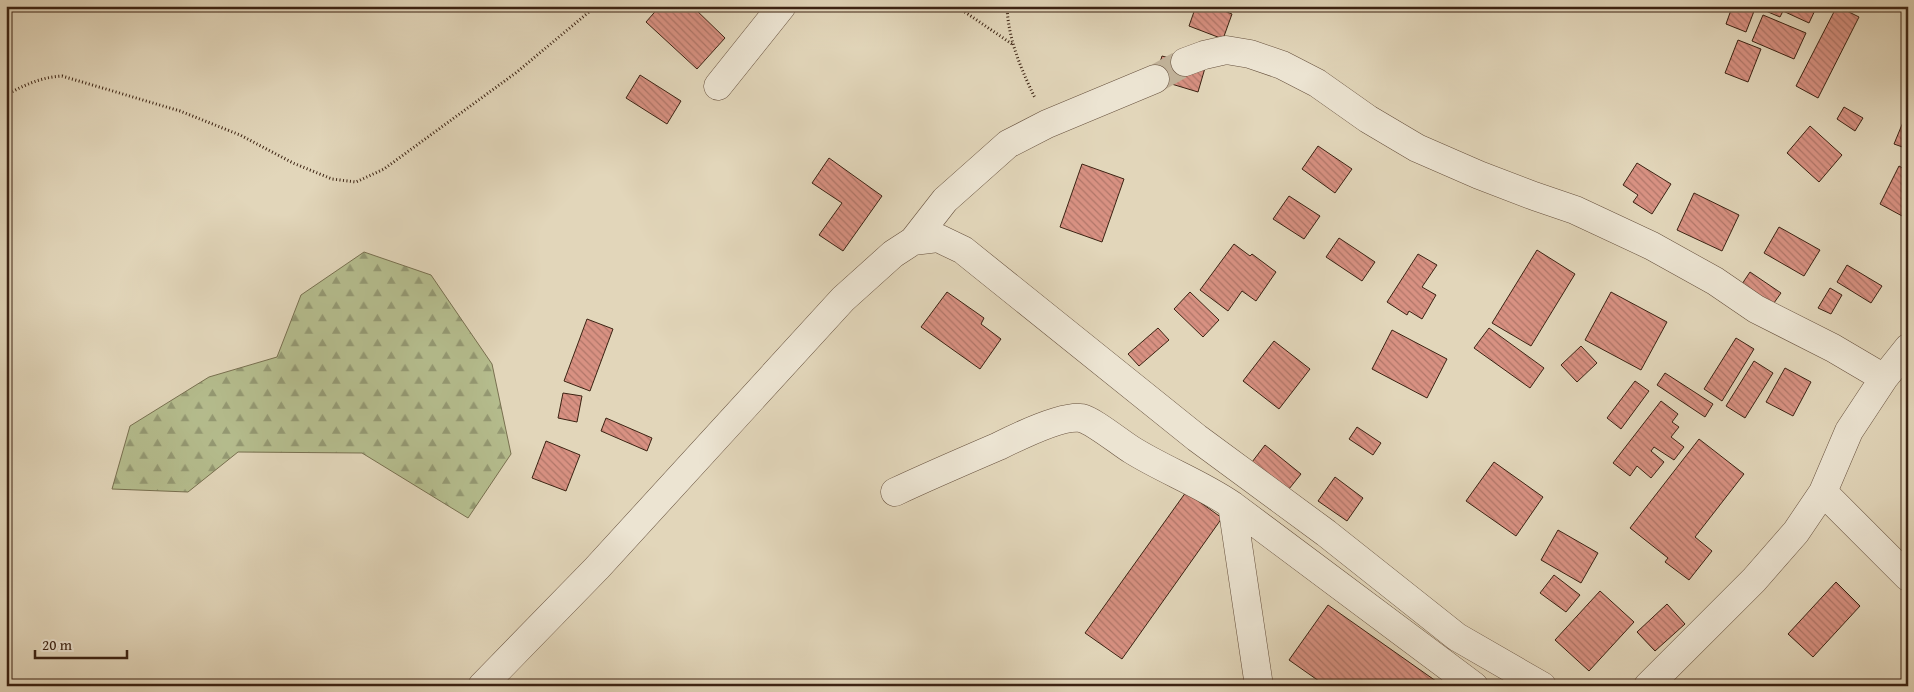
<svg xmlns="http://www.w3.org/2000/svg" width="1914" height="692" font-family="'Gentium Book Plus',serif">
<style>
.forest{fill:url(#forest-firs);stroke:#787050}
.building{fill:url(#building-back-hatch);stroke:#3c2313}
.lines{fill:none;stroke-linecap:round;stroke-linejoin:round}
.minor-tunnel{stroke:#c1b299;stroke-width:28;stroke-dasharray:28 14;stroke-linecap:butt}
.minor-casing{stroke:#66503d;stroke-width:29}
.path{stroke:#3c2313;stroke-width:3;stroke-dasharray:1 2.5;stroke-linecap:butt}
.minor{stroke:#ece4d2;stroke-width:28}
</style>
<defs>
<pattern id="forest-firs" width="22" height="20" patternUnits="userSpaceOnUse" patternTransform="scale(1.25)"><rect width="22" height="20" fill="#b5bd8e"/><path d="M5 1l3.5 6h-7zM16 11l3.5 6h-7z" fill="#949973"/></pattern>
<pattern id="building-back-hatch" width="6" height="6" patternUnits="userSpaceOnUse" patternTransform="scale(1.25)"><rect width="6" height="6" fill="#d89182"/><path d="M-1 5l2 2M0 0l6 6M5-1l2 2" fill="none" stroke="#b07669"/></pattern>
</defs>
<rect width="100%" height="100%" fill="#e2d6ba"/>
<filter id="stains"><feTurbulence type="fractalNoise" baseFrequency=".004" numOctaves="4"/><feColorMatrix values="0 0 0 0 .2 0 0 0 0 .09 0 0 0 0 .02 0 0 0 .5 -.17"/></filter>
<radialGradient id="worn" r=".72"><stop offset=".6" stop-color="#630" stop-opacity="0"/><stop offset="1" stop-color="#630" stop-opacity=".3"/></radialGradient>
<path class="forest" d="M364 252 431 275 492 364 511 454 468 518 362 453 238 452 188 492 112 489 130 426 209 377 277 357 301 295Z"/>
<path class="building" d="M660 6H692L725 38 697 69 646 22Z
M1196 6H1212L1232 14 1223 39 1189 26Z
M1722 6H1756L1746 32 1726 24 1731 10Z
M1762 6H1817L1809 23 1783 11 1780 17 1761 9Z
M1837 6 1859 17 1818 98 1796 86Z
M1763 15 1806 33 1794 59 1752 41Z
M1738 40 1761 49 1748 82 1725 73Z
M1162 56 1205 68 1198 92 1155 79Z
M640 75 681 101 667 124 626 98Z
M1844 107 1863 118 1855 131 1837 119Z
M1908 110V149L1894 144Z
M1810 126 1842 155 1819 182 1787 153Z
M1318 146 1352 169 1335 193 1302 169Z
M829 158 882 196 843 251 819 235 842 203 812 183Z
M1637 163 1671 184 1652 214 1633 202 1638 195 1623 185Z
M1082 164 1124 179 1102 242 1060 227Z
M1899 166 1908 171V209L1904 217 1880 204Z
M1694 193 1739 215 1722 251 1677 230Z
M1289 196 1320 216 1304 239 1273 219Z
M1779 227 1820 250 1804 276 1764 253Z
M1339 238 1375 262 1362 281 1326 257Z
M1234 244 1250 256 1252 254 1276 272 1256 301 1242 291 1228 311 1200 290Z
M1537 250 1575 274 1531 346 1492 323Z
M1418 254 1437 265 1422 287 1436 295 1422 319 1409 311 1407 315 1387 302Z
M1847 265 1882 286 1871 303 1837 282Z
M1750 272 1781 293 1769 310 1738 290Z
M1830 288 1842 295 1831 314 1818 308Z
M947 292 984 318 981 324 1001 339 980 369 921 327Z
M1190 292 1219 320 1203 337 1174 309Z
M1611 292 1667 322 1641 370 1585 340Z
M587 319 613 329 590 391 564 381Z
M1158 328 1169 340 1139 366 1128 354Z
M1489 328 1544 368 1530 388 1474 348Z
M1392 330 1447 359 1427 398 1372 369Z
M1736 338 1754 349 1722 401 1704 389Z
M1274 341 1310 369 1279 409 1243 381Z
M1581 346 1597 363 1577 382 1561 365Z
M1754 361 1773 373 1745 418 1726 406Z
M1785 368 1811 382 1793 416 1766 402Z
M1665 373 1713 404 1705 417 1657 385Z
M1635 381 1649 391 1621 429 1607 418Z
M563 393 582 396 577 422 558 418Z
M1661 401 1678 414 1672 422 1679 427 1671 437 1684 447 1674 460 1654 447 1651 451 1664 462 1651 478 1637 466 1630 476 1613 463Z
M606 418 652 438 647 451 601 431Z
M1357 427 1381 443 1373 455 1349 439Z
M1699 439 1744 474 1695 537 1712 551 1689 580 1665 562 1668 558 1630 528Z
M546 441 580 455 566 491 532 478Z
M1265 445 1301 474 1285 494 1249 466Z
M1494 462 1543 497 1516 536 1466 501Z
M1335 477 1363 498 1347 521 1318 501Z
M1186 492 1222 518 1122 659 1085 633Z
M1558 530 1598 553 1581 583 1541 560Z
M1554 575 1580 595 1566 612 1540 593Z
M1836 582 1860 606 1813 657 1788 634Z
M1600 591 1634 622 1589 671 1555 640Z
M1667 604 1685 624 1655 651 1637 632Z
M1328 605 1443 686H1326L1289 660Z"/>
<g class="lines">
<path class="minor-tunnel" d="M1155 79 1185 62"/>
<defs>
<path id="minor" d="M1185 62 1204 55 1226 50 1250 54 1282 65 1317 83 1368 119 1417 148 1479 175 1534 196 1575 210 1652 246 1715 281 1756 309 1833 348 1884 378
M718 86 782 6
M913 241 945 200 1008 144 1047 124 1155 79
M895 492C929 476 964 461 999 446 1017 437 1062 415 1081 418 1094 421 1119 442 1132 450 1164 470 1200 483 1232 505L1474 686
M1823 492 1908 577
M1232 505 1259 686
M482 686 597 568 843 299 893 254 913 241 938 238 963 250 1197 438 1326 533 1457 637 1542 686
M1648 686 1754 580 1796 532 1823 492 1849 431 1884 378 1908 348"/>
</defs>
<use href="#minor" class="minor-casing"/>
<path class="path" d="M956 6 1012 44
M1007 6C1008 39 1021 69 1035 98
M6 95C24 85 42 77 62 76L180 111 240 135 293 163 332 179 356 182 384 169 517 72 596 6"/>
<use href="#minor" class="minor"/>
</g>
<rect width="1914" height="692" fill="none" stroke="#e2d6ba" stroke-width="25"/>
<rect x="8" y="8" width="1899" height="677" fill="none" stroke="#3c2313" stroke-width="2.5"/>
<rect x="12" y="12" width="1889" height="667" fill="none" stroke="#3c2313"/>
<path d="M35 650v8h92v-8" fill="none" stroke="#3c2313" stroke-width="2.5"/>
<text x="42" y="650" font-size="15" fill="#3c2313" stroke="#ece4d2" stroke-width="4" paint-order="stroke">20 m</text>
<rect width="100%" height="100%" filter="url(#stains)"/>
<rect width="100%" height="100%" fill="url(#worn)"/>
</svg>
